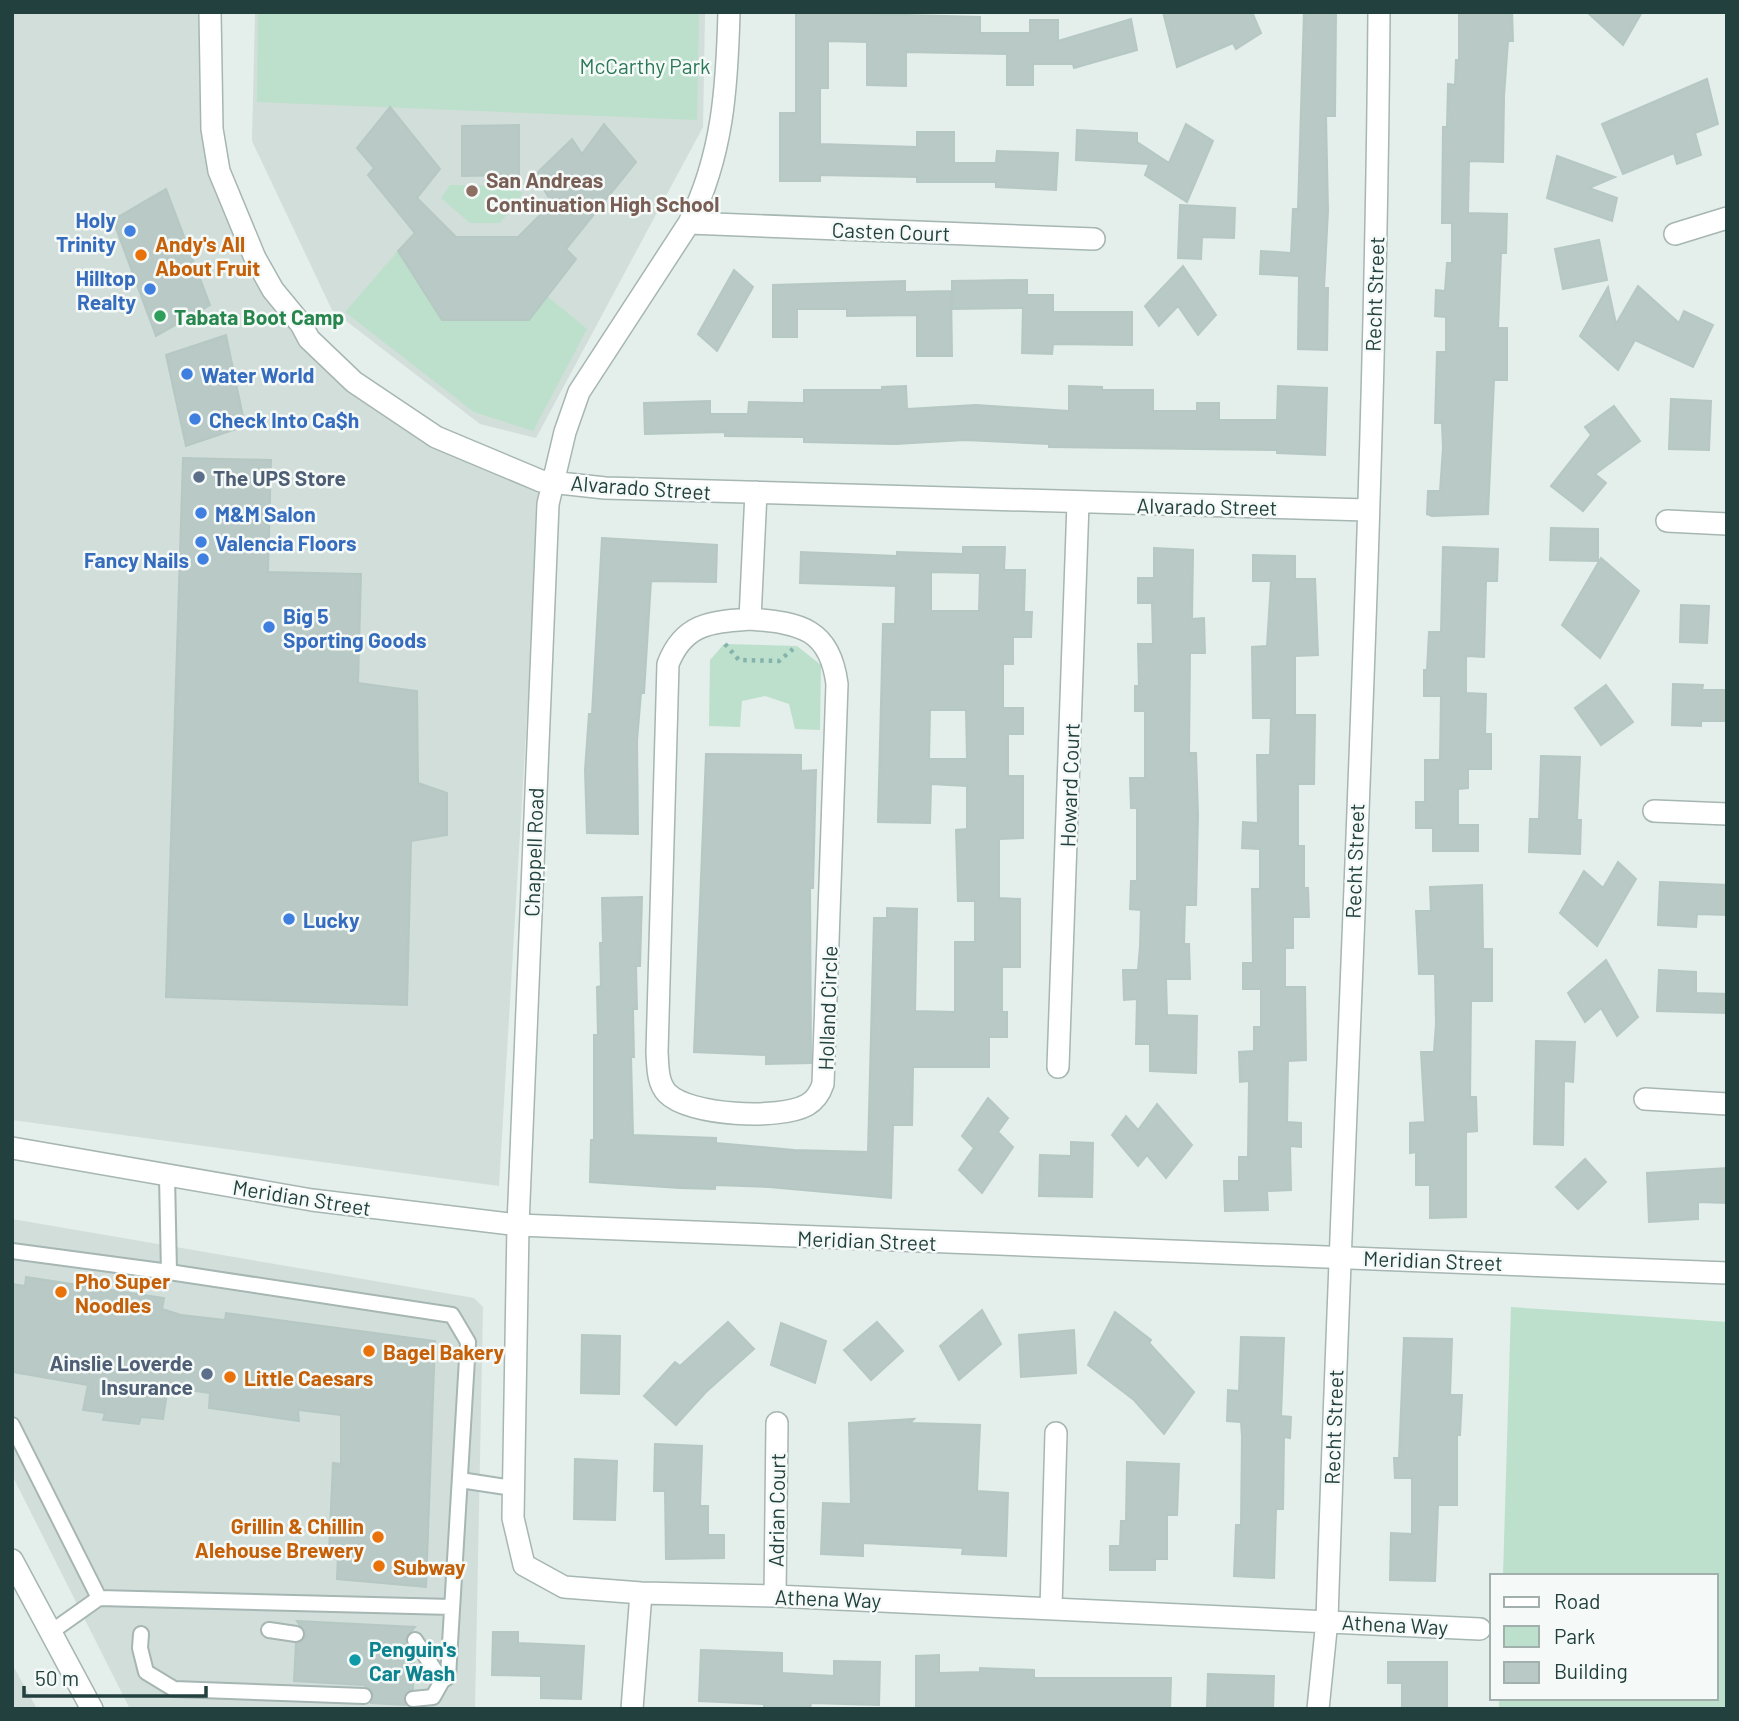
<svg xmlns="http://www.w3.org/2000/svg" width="1739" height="1721" font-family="Barlow,sans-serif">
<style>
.built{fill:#d2deda}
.green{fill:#bce0cb}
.building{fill:#b9c9c5;stroke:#b6c8c3;stroke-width:2;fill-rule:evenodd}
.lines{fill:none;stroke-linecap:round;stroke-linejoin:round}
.service-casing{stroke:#a6b6b3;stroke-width:18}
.minor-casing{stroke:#a6b6b3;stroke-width:24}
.tertiary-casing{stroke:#a6b6b3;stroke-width:24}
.path{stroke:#83b3ac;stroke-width:4.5;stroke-dasharray:3.5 5;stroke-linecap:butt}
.service{stroke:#fff;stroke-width:14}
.minor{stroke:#fff;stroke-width:21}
.tertiary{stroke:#fff;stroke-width:21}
.education-dot{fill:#8d6e63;stroke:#f5faf8;stroke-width:2.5}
.shop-dot{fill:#3f7fe0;stroke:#f5faf8;stroke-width:2.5}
.food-dot{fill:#e8710a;stroke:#f5faf8;stroke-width:2.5}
.leisure-dot{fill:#2e9e5b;stroke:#f5faf8;stroke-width:2.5}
.service-dot{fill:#5c6f8a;stroke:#f5faf8;stroke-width:2.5}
.culture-dot{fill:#0f9aa8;stroke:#f5faf8;stroke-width:2.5}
.labels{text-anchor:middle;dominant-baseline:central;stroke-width:5;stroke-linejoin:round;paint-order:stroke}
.park-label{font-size:21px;fill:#2a7956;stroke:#f5faf8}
.education-label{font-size:21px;font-weight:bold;fill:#785e54;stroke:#f5faf8;text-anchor:start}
.shop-label{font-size:21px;font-weight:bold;fill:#366cbe;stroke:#f5faf8;text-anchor:start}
.street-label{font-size:21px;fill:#22403d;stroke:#f5faf8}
.food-label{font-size:21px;font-weight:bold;fill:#c56008;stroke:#f5faf8;text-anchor:start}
.leisure-label{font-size:21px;font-weight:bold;fill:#27864d;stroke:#f5faf8;text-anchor:start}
.service-label{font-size:21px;font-weight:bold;fill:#4e5e75;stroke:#f5faf8;text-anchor:start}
.culture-label{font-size:21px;font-weight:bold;fill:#0d838f;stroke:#f5faf8;text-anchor:start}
</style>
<rect width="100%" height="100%" fill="#e4eeeb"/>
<path class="built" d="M12 12H208L230 202 329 371 541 481 499 1186 12 1120Z
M255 12H705L703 127 536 438 480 424 332 310 252 141Z
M12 1219 474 1298 483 1307 475 1709H130L12 1475Z
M12 1664 37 1709H12Z"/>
<path class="green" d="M258 12H699L697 120 257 102Z
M450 185 511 186 523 193 500 223H470L441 198Z
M398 251 443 320H529L547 296 587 329 533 431 474 412 345 312Z
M724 644 797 646 821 665 820 730 795 729 789 704 765 696 742 701 740 727 709 726 710 660Z
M1511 1307 1727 1322V1709H1499V1698H1716V1576H1503Z"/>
<path class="building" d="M796 12 980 17V33H1030V20H1058V41L1131 19 1137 50 1074 68 1073 64H1033V85H1007V54L906 52V86L867 85V42L828 41V88H820V144L917 147V132H954V163H996L997 151 1058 153 1056 190 996 187V182H917V177L820 175V181H780V113H796Z
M1163 12H1252L1261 33 1236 49 1233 43 1177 67Z
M1304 12H1336L1335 116H1326L1328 211 1324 288H1328L1327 350 1298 349 1299 276 1260 274 1261 251 1291 253 1293 209H1298Z
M1459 12H1512L1513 41H1508L1504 96 1503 162 1469 161 1468 213 1507 214 1506 253H1501L1498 328H1507V380H1494L1488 514 1432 516 1427 514 1428 491H1440L1443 448 1442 423H1435L1437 352H1446V317L1435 316 1436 290 1445 291 1447 263H1452V223H1442L1443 127H1447L1448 84 1455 85 1456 60H1459Z
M1587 12H1642L1623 45Z
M1707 79 1718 124 1695 133 1701 155 1677 164 1674 153 1623 174 1602 124Z
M390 107 440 169 417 198 456 237H518L552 203 535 175 572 139 582 154 604 124 636 162 566 249 576 259 529 320H442L398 251 415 233 368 175 374 168 357 148Z
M1186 124 1213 141 1187 202 1145 175 1149 164 1076 160 1077 130 1137 133V142L1169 163Z
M519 125V175L462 176V126Z
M1557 156 1615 177 1589 188 1617 198 1612 221 1547 198Z
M166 189 210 305 156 336 113 220Z
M1180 205 1235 208 1234 238 1202 237 1201 259 1178 258Z
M1599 240 1607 280 1563 289 1555 249Z
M1183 266 1216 315 1198 335 1178 306 1159 326 1145 306Z
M734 270 753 287 717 351 698 334Z
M1027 280V295H1053V312H1132V345L1053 344 1052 354 1022 353 1023 308 952 309V281Z
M905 281V292L951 291 952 356H917V315L847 316V309H797V337H773V285Z
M1638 286 1679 323 1684 311 1713 325 1693 367 1635 340 1618 370 1580 336 1608 287 1616 324Z
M226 335 245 426 186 446 166 355Z
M906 386 907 409 976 405 1069 411V386L1102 387V390H1153V411H1197V403H1219V420H1277L1278 386 1327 388 1325 455 1277 453V450L1049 447V444L965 440 895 444 804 442V437L725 436V432L645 434 644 403 710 401V414H748L749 402 804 403V390H882V387Z
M1671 399 1711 401 1709 450 1669 449Z
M1614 406 1640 441 1595 474 1606 483 1583 511 1551 486 1591 435 1585 427Z
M183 458 271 460 268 572 361 574 358 683 417 691 418 783 447 793V835L411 841 407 1005 166 997Z
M1551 528 1598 529V561L1550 560Z
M602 538 717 545 716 582 651 581 644 693H641L637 741 638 834 587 833 585 770 589 714H592Z
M963 547H1005L1004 570H1025L1024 612H1032L1031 637H1013V664H1003V708H1023V734H1008V776H1023V838L999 839V898L1020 899V967H1002V1012H1007V1037H989V1067H913L912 1125H893L891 1198 769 1187 715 1185V1189L680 1188 590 1182 591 1140H594V1035H598L597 987 601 986 600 943H603L602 898 642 897 640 966H636L637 1009H633L634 1057H631L633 1135 716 1138V1143L794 1150 868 1152 874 918H887V908L917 909 915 1011 955 1012V942H975V901H958L956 830 967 829V786L931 784 930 823 878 822 883 624H895L896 586 800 583 801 552 897 556V552L963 554ZM931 572 980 573 979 611H931ZM930 710H966L967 759H929Z
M1443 547 1498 549 1497 581H1486L1484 657 1466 656V693L1486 694 1485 734H1491V769H1468V788L1458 789V825H1478V851H1433V828H1416V802H1425V760H1440L1441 696H1424V670H1427L1429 632H1441Z
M1154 548 1193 550 1192 619 1204 618 1205 653H1190L1189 753H1196L1198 815 1196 905H1185L1184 944H1189L1190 979H1166L1167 1015 1197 1016 1196 1073 1150 1071V1044H1136L1137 999 1124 1000 1123 970H1138L1140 946 1141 910 1130 909 1131 881H1137V808H1131L1130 778H1145V711H1135V686H1139L1138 644H1153L1152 603H1138V578H1154Z
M1253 555 1295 556V579H1315L1318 655 1295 656V715H1315L1314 784H1298V846H1304V888H1308L1309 917H1293V948H1285V987H1305L1306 1060 1288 1061 1287 1122 1301 1123V1147L1290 1146 1291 1190 1267 1191 1268 1210 1225 1211 1224 1181H1239V1157H1248L1249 1081 1240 1082 1239 1052 1254 1051V1027H1261V989H1243V963H1253L1252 889H1260V849L1242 848 1243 822 1258 823 1257 755H1270L1271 718H1253L1252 647 1267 646 1271 581H1253Z
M1601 558 1639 591 1600 658 1562 625Z
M1681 605 1709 606 1707 643 1680 642Z
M1673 684 1703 685 1702 690H1727V721H1701V726L1672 725Z
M1606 685 1633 722 1601 745 1575 708Z
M706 754 801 755V771L816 770 813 888H810L811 1063 766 1064V1055L694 1052Z
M1541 756 1580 757 1577 820H1581L1580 854 1529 852 1530 819H1539Z
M1618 862 1636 879 1597 946 1560 913 1584 871 1603 888Z
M1660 882 1727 885V915L1697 914 1696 927 1658 925Z
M1482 885 1483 949H1492V1001H1471L1470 1097H1476L1477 1131 1466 1132V1217L1430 1218V1185H1416V1152L1410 1153V1123L1425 1122 1421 1052H1434L1436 1023 1435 974H1419L1416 911H1431L1430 887Z
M1606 960 1638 1017 1617 1036 1601 1008 1585 1022 1568 993Z
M1659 970 1696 972V993L1727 994V1013L1657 1011Z
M1536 1041 1575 1042 1573 1082 1564 1081 1563 1145 1534 1144Z
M988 1098 1008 1118 998 1132 1013 1147 982 1193 959 1170 974 1148 962 1136Z
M1157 1104 1192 1145 1166 1178 1147 1155 1138 1166 1112 1135 1126 1116 1138 1130Z
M1071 1142 1093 1143 1092 1197 1039 1196 1040 1155 1071 1156Z
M1585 1159 1606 1182 1578 1209 1556 1187Z
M1727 1168V1203L1698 1202V1219L1649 1222 1647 1173Z
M26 1277 164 1298 162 1309 181 1315 225 1320 226 1313 435 1341 426 1587 337 1579 338 1553 329 1552 333 1463 341 1464V1415L298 1410 299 1421 209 1408 210 1393 168 1387 163 1419 141 1417 139 1424 103 1420 105 1413 83 1410 88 1385 12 1372V1284L25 1286Z
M982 1310 1001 1344 959 1380 940 1346Z
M1115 1312 1151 1340 1149 1343 1194 1392 1164 1434 1134 1400 1088 1365Z
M728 1322 754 1349 706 1392 676 1425 644 1396 675 1362 680 1366Z
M877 1322 903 1351 871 1380 844 1350Z
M781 1323 826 1341 815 1383 771 1365Z
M1074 1330 1076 1373 1021 1377 1019 1335Z
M582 1335 620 1336 619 1394 581 1393Z
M1241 1337 1284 1338 1281 1416 1291 1417 1290 1438 1284 1437 1283 1509H1276L1274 1578 1234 1576 1236 1525H1241L1242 1436 1241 1422 1227 1421 1228 1390 1239 1391Z
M1404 1338 1452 1339 1450 1395H1462L1460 1435H1457V1505H1438L1435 1581 1390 1580 1391 1533 1412 1534V1478H1395L1394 1458H1399Z
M914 1419 910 1423 980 1425 977 1491 1008 1493 1006 1556 962 1554 963 1548 863 1543V1556L821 1554 823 1503 851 1504 849 1423Z
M655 1444 702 1446 700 1506H708V1535H724V1558L666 1559 665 1491H654Z
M575 1459 617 1461 615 1520 574 1519Z
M1127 1462 1179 1464 1177 1515H1167V1559H1155V1570H1110V1546H1120L1121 1521H1126Z
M297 1621 415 1627 405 1640 414 1656 413 1689 405 1694V1705L371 1703 373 1692 364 1685 294 1681 296 1643 303 1640 306 1635Z
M493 1632H518V1643L584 1646 581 1699 541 1698V1676L492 1675Z
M701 1650 782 1653V1673L834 1676V1661L880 1662 879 1705 811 1703 810 1709H764V1704L699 1701Z
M939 1655V1673L980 1672V1668L1034 1670V1678H1171L1170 1709H916V1656Z
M1388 1662H1447V1709H1402V1683H1388Z
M1208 1674 1274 1676 1273 1709H1207Z"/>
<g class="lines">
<defs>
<path id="service" d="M12 1251 169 1272 167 1176
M169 1272 452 1315 468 1342 448 1677 442 1681 433 1697 413 1699
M12 1425 99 1598
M460 1480 513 1488
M269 1630 296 1634
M51 1632 99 1598 452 1607
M141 1634 140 1648 146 1672 174 1689 364 1696
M415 1640 442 1681"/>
<path id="minor" d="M210 12 212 129 219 171 255 258 273 290 301 324 309 339 354 382 436 437 541 481 605 488 1367 510
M729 12C727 87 723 155 689 223L579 392 565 432 548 504 518 1225 513 1518 524 1565 564 1587 641 1593 775 1596 1480 1629
M689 223 1094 239
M1675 234 1727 218
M1667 521 1727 524
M750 619C801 623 830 629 837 684L823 1084C820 1093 816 1100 807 1105 780 1120 689 1116 667 1093 657 1082 658 1066 657 1052L668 664C684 623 711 622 750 619Z
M750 619 756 492
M1654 811 1727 814
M1058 1067 1078 503
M1645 1099 1727 1104
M775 1596 777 1423
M1051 1608 1056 1433
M632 1709 641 1593
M1318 1709 1327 1620C1344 1084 1375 548 1379 12"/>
<path id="tertiary" d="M12 1148 312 1200 518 1225 1727 1273
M12 1560 92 1709"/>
</defs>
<use href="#service" class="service-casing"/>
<use href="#minor" class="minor-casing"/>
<use href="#tertiary" class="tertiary-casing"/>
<path class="path" d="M725 644 739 660 779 661 793 649"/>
<use href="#service" class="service"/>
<use href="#minor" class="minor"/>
<use href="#tertiary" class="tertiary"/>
</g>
<circle class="education-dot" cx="472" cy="191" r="7"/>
<g class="shop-dot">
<circle cx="130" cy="231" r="7"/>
<circle cx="150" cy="289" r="7"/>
<circle cx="187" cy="374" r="7"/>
<circle cx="195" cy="419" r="7"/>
<circle cx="201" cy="513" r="7"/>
<circle cx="201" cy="542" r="7"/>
<circle cx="203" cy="559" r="7"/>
<circle cx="269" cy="627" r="7"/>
<circle cx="289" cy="919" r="7"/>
</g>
<g class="food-dot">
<circle cx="141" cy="255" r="7"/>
<circle cx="61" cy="1292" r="7"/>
<circle cx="369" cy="1351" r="7"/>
<circle cx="230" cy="1377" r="7"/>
<circle cx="378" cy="1537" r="7"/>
<circle cx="379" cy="1566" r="7"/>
</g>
<circle class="leisure-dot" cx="160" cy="316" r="7"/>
<g class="service-dot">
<circle cx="199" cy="477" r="7"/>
<circle cx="207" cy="1374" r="7"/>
</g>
<circle class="culture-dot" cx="355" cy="1660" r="7"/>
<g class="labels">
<g class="park-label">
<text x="645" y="65">McCarthy Park</text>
</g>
<g class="education-label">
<text x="486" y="179">San Andreas<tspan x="486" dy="24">Continuation High School</tspan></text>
</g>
<g class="shop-label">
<text x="116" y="219" text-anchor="end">Holy<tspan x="116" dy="24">Trinity</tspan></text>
<text x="136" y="277" text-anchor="end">Hilltop<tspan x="136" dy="24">Realty</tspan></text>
<text x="201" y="374">Water World</text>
<text x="209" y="419">Check Into Ca$h</text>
<text x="215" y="513">M&amp;M Salon</text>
<text x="215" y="542">Valencia Floors</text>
<text x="189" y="559" text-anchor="end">Fancy Nails</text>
<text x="283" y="615">Big 5<tspan x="283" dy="24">Sporting Goods</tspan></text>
<text x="303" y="919">Lucky</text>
</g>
<g class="street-label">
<text transform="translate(891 231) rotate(2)">Casten Court</text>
<text transform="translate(1374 294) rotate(-88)">Recht Street</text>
<text transform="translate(641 487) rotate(4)">Alvarado Street</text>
<text transform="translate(1207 506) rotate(1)">Alvarado Street</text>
<text transform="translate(1069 785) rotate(-88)">Howard Court</text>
<text transform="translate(533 852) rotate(-88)">Chappell Road</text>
<text transform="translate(1354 861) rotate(-88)">Recht Street</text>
<text transform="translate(827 1008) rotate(-88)">Holland Circle</text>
<text transform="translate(302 1197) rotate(9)">Meridian Street</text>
<text transform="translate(867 1240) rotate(2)">Meridian Street</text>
<text transform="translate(1433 1260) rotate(2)">Meridian Street</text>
<text transform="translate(1333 1427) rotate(-88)">Recht Street</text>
<text transform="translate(776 1510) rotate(-89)">Adrian Court</text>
<text transform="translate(828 1598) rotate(2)">Athena Way</text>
<text transform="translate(1395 1624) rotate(3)">Athena Way</text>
</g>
<g class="food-label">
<text x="155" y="243">Andy's All<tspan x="155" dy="24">About Fruit</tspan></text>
<text x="75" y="1280">Pho Super<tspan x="75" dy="24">Noodles</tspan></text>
<text x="383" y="1351">Bagel Bakery</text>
<text x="244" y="1377">Little Caesars</text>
<text x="364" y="1525" text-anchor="end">Grillin &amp; Chillin<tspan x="364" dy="24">Alehouse Brewery</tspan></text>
<text x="393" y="1566">Subway</text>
</g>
<g class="leisure-label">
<text x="174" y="316">Tabata Boot Camp</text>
</g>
<g class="service-label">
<text x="213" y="477">The UPS Store</text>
<text x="193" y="1362" text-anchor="end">Ainslie Loverde<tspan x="193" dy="24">Insurance</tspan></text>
</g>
<g class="culture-label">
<text x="369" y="1648">Penguin's<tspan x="369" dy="24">Car Wash</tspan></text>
</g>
</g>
<rect width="1739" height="1721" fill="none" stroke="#22403d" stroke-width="28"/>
<rect x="1490" y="1574" width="228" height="126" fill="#f5faf8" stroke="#a1b0ad" stroke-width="2"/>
<rect x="1504" y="1597" width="35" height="10" fill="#ffffff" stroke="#a1b0ad" stroke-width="2"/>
<text x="1554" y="1609" font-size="21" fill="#22403d">Road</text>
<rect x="1504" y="1626" width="35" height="21" fill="#bce0cb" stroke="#a1b0ad" stroke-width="2"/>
<text x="1554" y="1644" font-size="21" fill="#22403d">Park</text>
<rect x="1504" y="1662" width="35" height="21" fill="#b9c9c5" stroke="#a1b0ad" stroke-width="2"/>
<text x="1554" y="1679" font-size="21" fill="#22403d">Building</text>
<path d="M24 1686v10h182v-10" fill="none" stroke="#22403d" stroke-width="3.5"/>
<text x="35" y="1686" font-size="21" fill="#22403d" stroke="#f5faf8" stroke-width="5" paint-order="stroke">50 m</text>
</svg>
